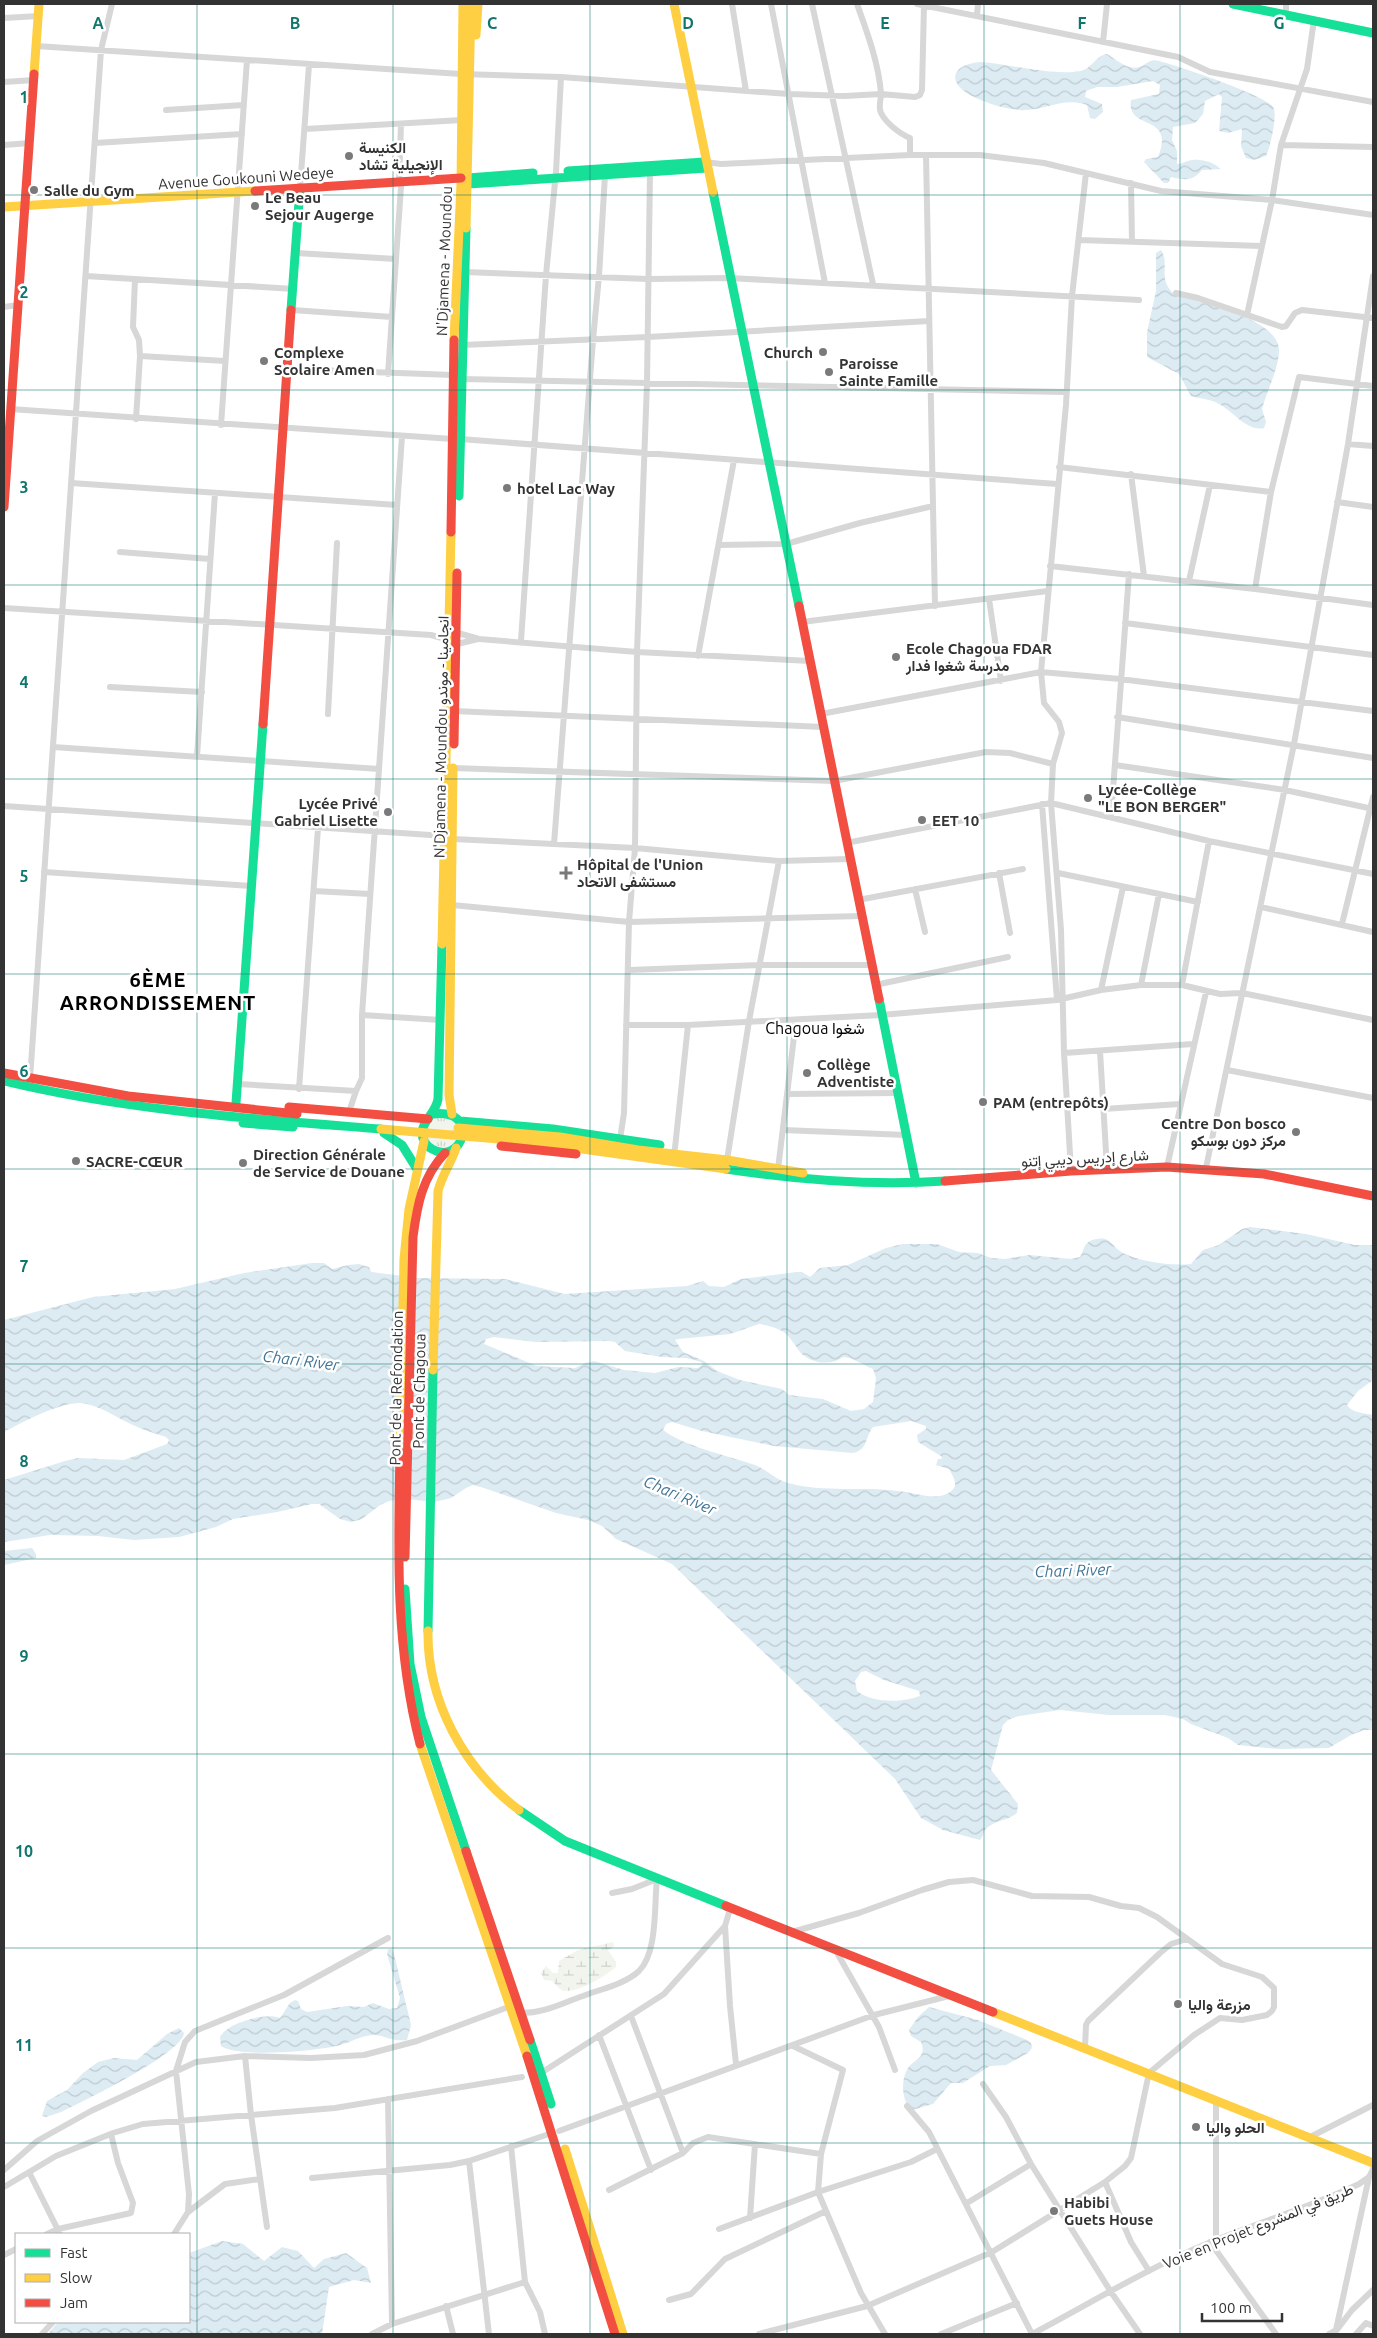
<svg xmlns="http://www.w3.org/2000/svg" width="1377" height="2338" font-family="Ubuntu,Vazirmatn,sans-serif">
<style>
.grass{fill:url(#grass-tufts)}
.wetland{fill:url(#wetland-marsh)}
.water{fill:url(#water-waves);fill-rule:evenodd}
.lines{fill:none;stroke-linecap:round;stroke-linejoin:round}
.street{stroke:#d7d7d7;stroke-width:6}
.fast{stroke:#16e098;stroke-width:9}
.slow{stroke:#ffcf43;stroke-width:9}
.jam{stroke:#f24e42;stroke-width:9}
.grid{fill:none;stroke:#0f766e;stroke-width:1;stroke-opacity:0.55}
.poi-dot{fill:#7a7a7a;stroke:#fff;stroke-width:2}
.labels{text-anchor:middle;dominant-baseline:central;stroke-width:5;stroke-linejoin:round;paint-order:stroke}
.poi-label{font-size:15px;font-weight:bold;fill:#333;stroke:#fff;text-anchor:start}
.street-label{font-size:15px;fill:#333;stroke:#fff}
.neighbourhood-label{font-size:16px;fill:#000;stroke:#fff}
.water-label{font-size:16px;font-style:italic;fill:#3f7597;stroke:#fff}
.district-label{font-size:20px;font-weight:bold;letter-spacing:1px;fill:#000;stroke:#fff}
.grid-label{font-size:16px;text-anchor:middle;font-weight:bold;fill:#0f766e;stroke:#fff;stroke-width:5;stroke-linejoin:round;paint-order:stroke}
</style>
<defs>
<pattern id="grass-tufts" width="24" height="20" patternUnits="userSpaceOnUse" patternTransform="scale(1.25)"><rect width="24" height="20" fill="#f1f5ed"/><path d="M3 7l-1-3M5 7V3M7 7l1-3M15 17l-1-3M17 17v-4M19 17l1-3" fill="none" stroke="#cfd2cc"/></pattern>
<pattern id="wetland-marsh" width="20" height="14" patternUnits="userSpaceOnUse" patternTransform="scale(1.25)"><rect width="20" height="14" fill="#f1f5ed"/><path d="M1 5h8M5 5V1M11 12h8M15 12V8" fill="none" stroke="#cfd2cc"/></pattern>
<pattern id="water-waves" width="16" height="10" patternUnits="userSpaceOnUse" patternTransform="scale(1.25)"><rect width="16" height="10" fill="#ddebf3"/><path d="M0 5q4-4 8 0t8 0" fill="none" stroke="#becad1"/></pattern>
</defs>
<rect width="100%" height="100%" fill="#fff"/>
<path class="grass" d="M426 1132a16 16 0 1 1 32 0a16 16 0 1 1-32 0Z"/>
<path class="wetland" d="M613 1942 614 1947 608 1950 616 1962V1967C605 1976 580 1992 565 1991 559 1990 556 1984 552 1981L544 1980 541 1973 546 1966 553 1973H558L559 1961 578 1950Z"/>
<path class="water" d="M1107 54C1117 60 1129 72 1142 66 1149 62 1151 59 1159 61 1176 65 1267 96 1273 107 1278 115 1270 148 1266 156L1254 160 1246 158 1241 146 1242 129 1228 133 1219 131 1222 97 1219 94 1205 101 1203 114 1195 123 1173 127 1172 140 1177 151V164C1183 164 1187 160 1193 160 1202 159 1216 163 1220 169L1202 170C1192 182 1184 180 1171 177L1168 183H1164L1144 162 1146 159 1158 157C1176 112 1126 132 1131 100L1159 94 1160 85 1153 81 1117 87H1097L1086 91 1085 97 1102 104 1103 112 1095 119 1090 118 1087 105C1063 96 1043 112 1019 110 1003 108 988 104 974 97 947 84 949 65 980 62 1010 64 1052 76 1081 71 1092 68 1097 55 1107 54Z
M1161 250C1170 264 1158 278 1172 292 1195 303 1280 317 1279 351 1278 371 1267 390 1262 409L1266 422 1264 428C1247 432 1233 411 1219 404 1211 399 1200 399 1191 396L1179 374 1147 357V332L1156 291V253Z
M1250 1227 1306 1234 1355 1245H1373V1380L1358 1391 1347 1405C1352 1413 1364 1413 1373 1415V1730H1364L1351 1735 1329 1748 1278 1749 1238 1745 1228 1738 1191 1724 1183 1719 1165 1715H1109L1060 1710 1019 1716 1008 1720 1003 1725 991 1770 1018 1804 1017 1813C1009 1820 997 1820 988 1827 983 1830 984 1836 980 1840L943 1830 921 1818 895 1779 672 1564 616 1539 602 1526 588 1520 556 1513 484 1488 473 1485 466 1488 451 1498 434 1502 407 1499 389 1501 380 1505 362 1519 351 1522 340 1519 319 1504H312L277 1512 233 1519 216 1527 179 1537 134 1540 98 1536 50 1535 4 1542V1480L65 1461 78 1458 124 1460 167 1444 169 1440 166 1437C155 1433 143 1430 133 1425 117 1418 98 1404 80 1403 58 1403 23 1422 4 1432V1320L93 1297 175 1289 244 1273 312 1263H324L332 1269 348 1265 359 1264 369 1267 371 1272 419 1278 505 1279 565 1294 687 1286 703 1281 709 1286 724 1287 741 1279 797 1272H802L810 1277 820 1268 848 1265 886 1248 903 1244H937L959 1252 978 1253 991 1258 1005 1259 1029 1255 1071 1259 1080 1257C1084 1251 1083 1245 1090 1241 1094 1239 1101 1238 1105 1239 1112 1241 1116 1250 1123 1253 1142 1262 1170 1266 1191 1264L1203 1250 1219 1245 1242 1229ZM759 1324C767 1325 775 1327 782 1331 790 1336 794 1344 800 1352 811 1364 831 1366 843 1357L850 1358 873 1369 876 1378 873 1402 864 1409 851 1411 823 1399 789 1395 782 1389 740 1380 717 1371 704 1361 683 1352 675 1340 678 1339 730 1334ZM494 1337 536 1342 609 1341 615 1342 625 1351 662 1357 687 1358 701 1362 703 1364 698 1368 678 1367 655 1373 624 1370 594 1361 585 1363 575 1368 554 1367 537 1366 484 1344 486 1339ZM911 1421 926 1426V1429L917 1435 918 1442 941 1456 942 1459H938L936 1465 949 1469C953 1477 960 1485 950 1492 936 1502 914 1492 898 1491 862 1486 824 1493 788 1483 776 1480 767 1470 755 1465 731 1457 681 1445 663 1430L666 1424 672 1422 702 1431 774 1446 853 1453C868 1450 865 1437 873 1427ZM866 1671 884 1680 919 1691 920 1696C902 1703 872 1703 857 1691L855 1681 861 1672Z
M32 1548 36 1554V1558L4 1565V1551Z
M388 1949H392L394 1954 411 2025 407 2040C391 2042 385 2035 373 2035 361 2035 348 2044 336 2046 315 2051 238 2058 221 2046L220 2037C227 2023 266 2012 280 2018L290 2003 295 2000 298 2001 301 2009 307 2012 347 2006 364 2007 373 2003 389 2009 397 2008 400 1998 387 1954Z
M929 2007 978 2020 1027 2040 1031 2043 1032 2048 1028 2053 1006 2065 990 2066 963 2083H951L933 2104 912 2110C902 2102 901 2083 906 2072 911 2059 928 2060 921 2042L911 2036 909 2030 918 2017Z
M179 2028 184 2033C183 2053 82 2102 61 2112L46 2117 42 2116 47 2101 67 2090 83 2073 98 2062 114 2058 137 2060 167 2034Z
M222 2241 243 2244 264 2261 282 2247 298 2251 314 2268 324 2259 346 2253 367 2268 371 2283 354 2280 329 2287 322 2334H48L58 2322H189V2253Z"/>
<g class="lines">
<path class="street" d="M732 4 746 91
M771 4 825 283
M812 4 873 284
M857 4C867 32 879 64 881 94 881 100 878 107 881 113 886 123 900 134 910 138V155
M917 4 1178 57 1210 72 1373 102
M1286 14V4
M977 15 978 4
M4 18 39 16
M1103 42 1107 4
M36 46 461 74 561 77 789 94 845 96 881 94 915 97 920 95 922 90 924 5
M4 82 34 80
M166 110 243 105
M305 129 462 120
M95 143 242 134
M4 145 30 143
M1281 145 1373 147
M926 155 935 606
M705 162 721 164 910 155H980L1044 163 1161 191 1272 200 1373 215
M399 182 401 124
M1131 183 1132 241
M300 188 309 65
M1079 240 1261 246
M296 253 396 259
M465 272 648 279 729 278 1139 300
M86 276 294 289
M135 279 133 327 139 340 140 356 136 419
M1176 293 1198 298 1282 327 1286 326 1295 313 1302 310 1373 318
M4 307 18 305
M292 310 392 317
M1247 315 1272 200 1281 145 1307 69 1314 20
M462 345 648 337 929 321
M140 356 225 361
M288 369 453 375
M388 374 401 187
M461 379 1067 392
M10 409 453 439
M221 425 247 60
M460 439 1057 484
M1348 444 1373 446
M1059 467 1271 492 1255 589
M1131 474 1144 576
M71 483 397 505
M1271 492 1299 377 1373 386
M1337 502 1373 507
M719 545 786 544 860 523 933 506
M120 552 210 559
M1050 566 1255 589 1373 605
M1189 581 1210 485
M989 599 1001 681
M4 608 431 635 449 640
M802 622 1048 591
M1125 623 1373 655
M458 633 479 639 637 652 810 661
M521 641 546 275 556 172 561 77
M457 644 478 639
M698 656 734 460
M110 687 202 692
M454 711 823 727
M328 714 337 543
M821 714 1041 672 1120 679 1373 711
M1117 717 1373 758
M53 747 379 769
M197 756 215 493
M1115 765 1285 790 1373 809
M453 768 834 781 986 752 1010 753 1053 764
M1042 804 1057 1000
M4 806 445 836
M1111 817 1129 574
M453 839 635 848 779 861 850 859
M846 843 1051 803 1209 841 1373 874
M554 844 593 340 599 276 605 175
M44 872 251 886
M999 873 1010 933
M1058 873 1198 902
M915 889 925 932
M314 891 370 894
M858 900 1023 869
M452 905 629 922 861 916
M1261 907 1373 932
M1342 924 1373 797
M629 970 760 965H871
M875 985 1008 957
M1141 985 1159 894
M1182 985 1209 841
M1101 990 1123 887
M362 1015 440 1020
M626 1025H688L881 1015 1057 1000 1101 990 1141 985H1182L1220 994 1242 993 1373 1020
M1100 1051 1107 1169
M1064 1053 1193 1044
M1227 1070 1373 1098
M30 1079 101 50 112 4
M237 1084 356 1091
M299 1089 318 828
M788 1094 897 1093
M1103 1109 1180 1104
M349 1112 356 1091 362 1078V1015L402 436
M783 1130 906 1135
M620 1139 624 1113 629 922 635 848 637 652 647 383 650 172
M675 1148 688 1025
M727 1160 749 1021 779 861
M1167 1167 1206 992
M1206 1168 1294 744 1348 444 1373 276
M778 1169 796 1020
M1071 1171 1064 1053 1061 930 1051 803 1053 764 1062 733 1059 722 1044 703 1041 672 1066 405 1072 296 1086 173
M725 1926 730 2006 736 2064
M836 1951 879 2027 895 2070
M521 2013C545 2013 562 2003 583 1996 601 1989 625 1984 639 1971 658 1952 654 1905 657 1879L632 1889 612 1893
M631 2016 683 2153
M599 2035 651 2170
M793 2046 843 2070 821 2154 818 2192 861 2293 885 2334
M1085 2048 1086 2025 1088 2021 1160 1953 1171 1944 1187 1939
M245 2056 251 2115 267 2227
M541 2073 664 1994 725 1926 730 1909
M983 2084 1006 2117 1031 2164 1111 2292 1140 2334
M388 2099 392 2324
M1216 2100V2240
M907 2106 929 2132 1032 2334C1091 2303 1149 2267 1211 2242 1260 2222 1311 2207 1359 2184L1369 2177 1373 2169
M559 2131 874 2015 949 1996
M1310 2137 1373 2105
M511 2146 525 2282 540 2312 545 2334
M469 2161 489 2334
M4 2170 37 2141 91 2111 196 2062 245 2056 311 2058 364 2055 417 2041 511 2006
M29 2172 60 2234
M312 2178 450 2165 469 2161 552 2133
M1105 2182 1131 2242 1149 2271
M4 2187 56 2156 113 2133 143 2124 335 2108 522 2077
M609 2190 683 2153 693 2143 708 2137 821 2154
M967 2203 1031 2164
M188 2212 189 2194 176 2071 185 2042 195 2031 284 1995 388 1938
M750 2218 755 2144
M719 2229 818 2192 911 2162 937 2149
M47 2234 58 2229 131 2213 133 2203 118 2163 111 2134
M174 2234 188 2212 225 2184 260 2179
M1210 2242 1276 2334
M4 2255 16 2249
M669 2300 691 2294 725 2259 826 2211
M446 2306 453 2334
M1336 2331 1352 2310 1373 2290
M42 2334 53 2322
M372 2334 392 2324 525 2282
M759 2334 867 2306 992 2252 1105 2182 1125 2166 1131 2158 1149 2073 1194 2035 1220 2018 1242 2020 1267 2015 1272 2011 1274 2007V1988L1262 1977 1222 1964 1157 1917 1139 1908 1121 1906 1089 1897 1032 1896 973 1880 949 1882 922 1890 859 1913 792 1932
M941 2334 1017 2303
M1329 2334 1336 2330 1369 2177
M1356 2334 1366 2323 1373 2326"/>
<path class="fast" d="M1233 4 1373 33
M568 171 705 162
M468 178 533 173
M468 184 707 168
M713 192 799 606
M291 310 300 188
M459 496 466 228
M879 999 916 1183
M4 1081C128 1111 254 1119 381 1129
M236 1103 263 724
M433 1114C482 1108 462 1167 432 1149 426 1146 422 1139 422 1133 422 1121 436 1113 438 1099L442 944
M460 1121 553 1129 660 1145
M243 1123 293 1127
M384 1133 402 1145 417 1169
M726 1169C799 1180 871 1186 945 1181
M405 1589 410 1664 421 1717 466 1851
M428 1631 433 1370
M519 1810 565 1841 726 1906
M530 2040 551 2104"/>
<path class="slow" d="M674 4 713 192
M476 35 478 4
M34 74 39 4
M4 207 255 191
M466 228 471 4
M454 340 461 184 463 4
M442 944 451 532
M452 1114 449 1095 453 768
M458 1128 560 1137 638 1150 727 1160 803 1173
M381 1129 532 1142 726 1169
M433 1370 438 1191C442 1175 451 1163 456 1148
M400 1452 404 1259 409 1209 424 1141
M428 1631C427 1700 463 1768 519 1810
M420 1744 527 2056
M993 2012 1373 2163
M565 2149 623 2334"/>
<path class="jam" d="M255 191 461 178
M4 507 34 74
M451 532 454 340
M799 606 879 999
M263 724 291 310
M454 744 457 573
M4 1073 128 1096 297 1114
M289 1107 428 1119
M501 1146 576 1154
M945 1181 1071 1171 1167 1167 1264 1174 1373 1196
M400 1452C398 1551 395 1647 420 1744
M405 1557 413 1237C417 1206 422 1177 445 1153
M466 1851 530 2040
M726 1906 993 2012
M527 2056 615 2334"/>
</g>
<path class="grid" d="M197 4V2334M393 4V2334M590 4V2334M787 4V2334M984 4V2334M1180 4V2334M4 195H1373M4 390H1373M4 585H1373M4 779H1373M4 974H1373M4 1169H1373M4 1364H1373M4 1559H1373M4 1754H1373M4 1948H1373M4 2143H1373"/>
<g class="poi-dot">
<circle cx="349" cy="156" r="5"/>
<circle cx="34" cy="190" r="5"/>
<circle cx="255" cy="206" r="5"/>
<circle cx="823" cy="352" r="5"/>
<circle cx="264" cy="361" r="5"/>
<circle cx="829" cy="372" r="5"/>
<circle cx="507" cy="488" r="5"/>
<circle cx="896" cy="657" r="5"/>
<circle cx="1088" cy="798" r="5"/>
<circle cx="388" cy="812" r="5"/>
<circle cx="922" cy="820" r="5"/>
<path d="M563.5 865.5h5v5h5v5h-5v5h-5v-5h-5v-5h5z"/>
<circle cx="807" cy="1073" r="5"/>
<circle cx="983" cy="1102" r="5"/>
<circle cx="1296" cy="1132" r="5"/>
<circle cx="76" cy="1161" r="5"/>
<circle cx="243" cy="1163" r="5"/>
<circle cx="1178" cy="2004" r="5"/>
<circle cx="1196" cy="2127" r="5"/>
<circle cx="1054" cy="2211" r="5"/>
</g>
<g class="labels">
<g class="poi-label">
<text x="359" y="147">الكنيسة<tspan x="359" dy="17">الإنجيلية تشاد</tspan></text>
<text x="44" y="190">Salle du Gym</text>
<text x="265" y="197">Le Beau<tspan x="265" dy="17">Sejour Augerge</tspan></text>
<text x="274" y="352">Complexe<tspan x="274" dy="17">Scolaire Amen</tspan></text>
<text x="813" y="352" text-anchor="end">Church</text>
<text x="839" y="363">Paroisse<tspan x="839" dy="17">Sainte Famille</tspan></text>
<text x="517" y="488">hotel Lac Way</text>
<text x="906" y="648">Ecole Chagoua FDAR<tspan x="906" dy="17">مدرسة شغوا فدار</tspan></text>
<text x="1098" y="789">Lycée-Collège<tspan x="1098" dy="17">"LE BON BERGER"</tspan></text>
<text x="378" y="803" text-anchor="end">Lycée Privé<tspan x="378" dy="17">Gabriel Lisette</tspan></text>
<text x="932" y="820">EET 10</text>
<text x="577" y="864">Hôpital de l'Union<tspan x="577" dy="17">مستشفى الاتحاد</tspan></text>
<text x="817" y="1064">Collège<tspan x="817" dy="17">Adventiste</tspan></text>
<text x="993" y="1102">PAM (entrepôts)</text>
<text x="1286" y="1123" text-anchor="end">Centre Don bosco<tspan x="1286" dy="17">مركز دون بوسكو</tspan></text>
<text x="253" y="1154">Direction Générale<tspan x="253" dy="17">de Service de Douane</tspan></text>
<text x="86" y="1161">SACRE-CŒUR</text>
<text x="1188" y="2004">مزرعة واليا</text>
<text x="1206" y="2127">الحلو واليا</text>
<text x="1064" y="2202">Habibi<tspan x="1064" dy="17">Guets House</tspan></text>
</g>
<g class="street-label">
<text transform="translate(246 178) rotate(-4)">Avenue Goukouni Wedeye</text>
<text transform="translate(444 261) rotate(-88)">N'Djamena - Moundou</text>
<text transform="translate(441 737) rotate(-89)">N'Djamena - Moundou انجامينا - موندو</text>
<text transform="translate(1085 1158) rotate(-3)">شارع إدريس ديبي إتنو</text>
<text transform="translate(396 1388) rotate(-89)">Pont de la Refondation</text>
<text transform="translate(419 1391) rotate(-89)">Pont de Chagoua</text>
<text transform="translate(1258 2226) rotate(-22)">Voie en Projet طريق في المشروع</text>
</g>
<g class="neighbourhood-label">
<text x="815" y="1028">Chagoua شغوا</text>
</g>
<g class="water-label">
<text transform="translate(301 1360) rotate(7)">Chari River</text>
<text transform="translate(680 1495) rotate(23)">Chari River</text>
<text transform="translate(1073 1570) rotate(-2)">Chari River</text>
</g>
<g class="district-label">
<text x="158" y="979">6ÈME<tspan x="158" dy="23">ARRONDISSEMENT</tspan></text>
</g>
</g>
<g class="grid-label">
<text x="98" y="29">A</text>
<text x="295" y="29">B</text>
<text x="492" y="29">C</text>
<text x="688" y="29">D</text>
<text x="885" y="29">E</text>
<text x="1082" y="29">F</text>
<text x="1279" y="29">G</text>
<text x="24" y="103">1</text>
<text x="24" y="298">2</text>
<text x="24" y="493">3</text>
<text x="24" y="688">4</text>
<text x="24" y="882">5</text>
<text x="24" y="1077">6</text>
<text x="24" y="1272">7</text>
<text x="24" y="1467">8</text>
<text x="24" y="1662">9</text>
<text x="24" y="1857">10</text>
<text x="24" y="2051">11</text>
</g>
<rect width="1377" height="2338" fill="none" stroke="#333333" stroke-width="10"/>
<rect x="15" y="2233" width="175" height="90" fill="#ffffff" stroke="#adadad"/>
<rect x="25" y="2249" width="25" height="8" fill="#16e098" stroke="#adadad"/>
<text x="60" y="2258" font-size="15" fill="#333333">Fast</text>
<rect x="25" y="2274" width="25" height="8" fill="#ffcf43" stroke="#adadad"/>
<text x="60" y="2283" font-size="15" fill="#333333">Slow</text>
<rect x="25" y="2299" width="25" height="8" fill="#f24e42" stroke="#adadad"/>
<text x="60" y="2308" font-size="15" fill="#333333">Jam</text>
<path d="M1202 2313v8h80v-8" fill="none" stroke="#333333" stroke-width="2.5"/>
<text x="1210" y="2313" font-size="15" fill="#333333" stroke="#ffffff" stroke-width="4" paint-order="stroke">100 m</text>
</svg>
